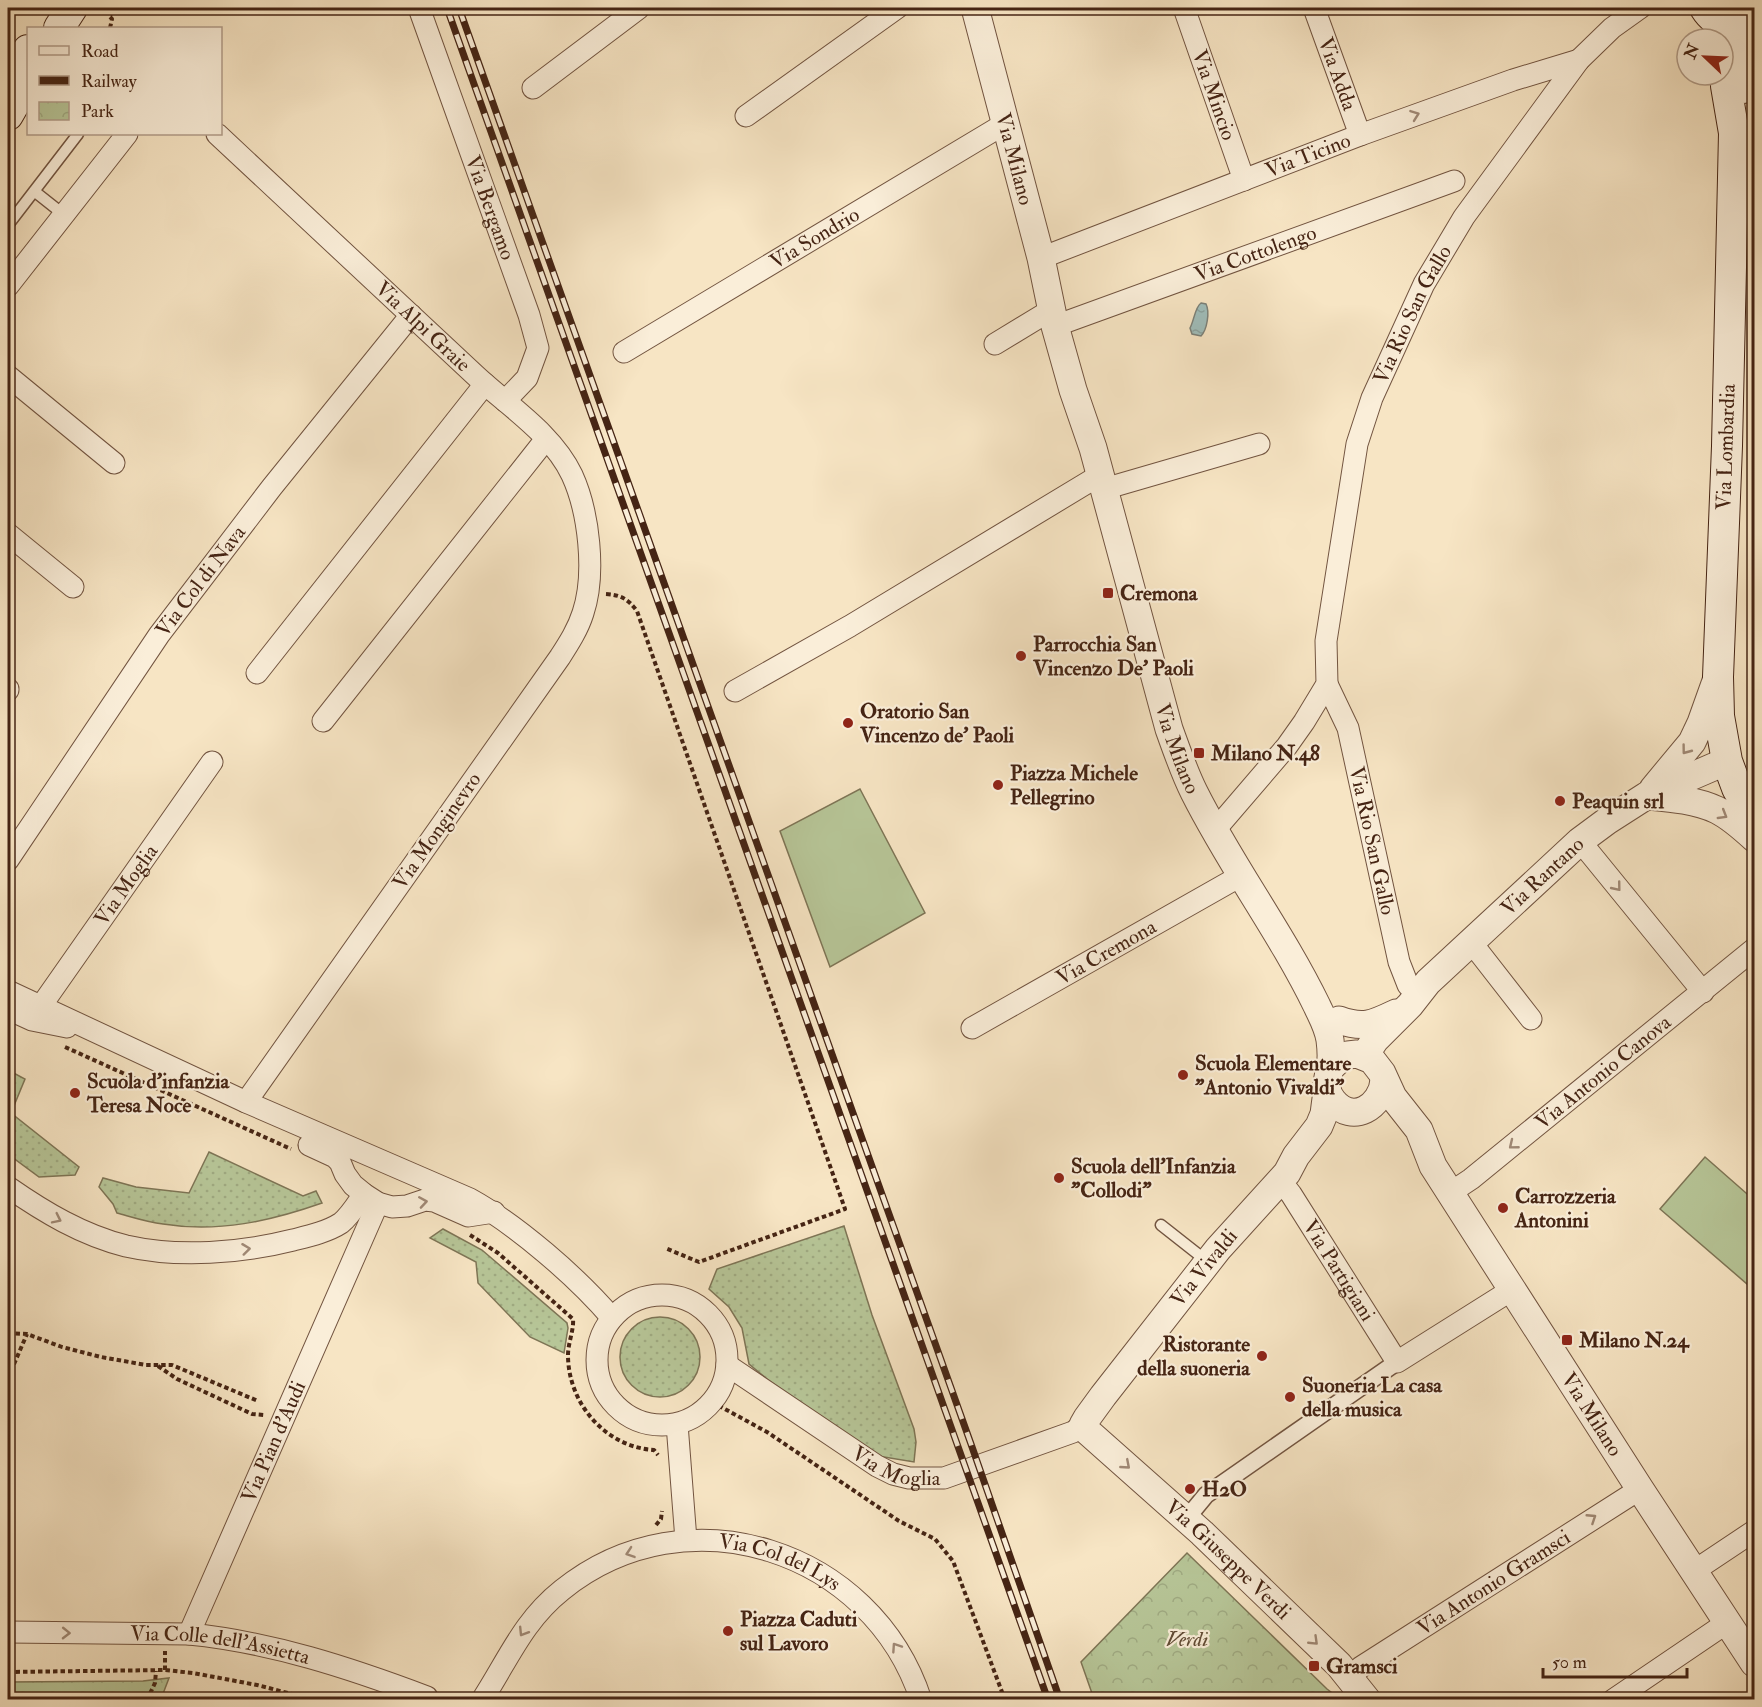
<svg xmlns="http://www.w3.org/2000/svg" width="1762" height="1707" font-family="'IM FELL Double Pica',serif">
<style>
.grass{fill:url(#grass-dots);stroke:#7e7556;stroke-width:1.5}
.park{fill:url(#park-crowns);stroke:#7e7556;stroke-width:1.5}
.pitch{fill:#b7c698;stroke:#7e7556;stroke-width:1.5}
.water{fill:url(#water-ripples);stroke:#7b8078;stroke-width:1.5}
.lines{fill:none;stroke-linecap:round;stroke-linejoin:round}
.service-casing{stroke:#725440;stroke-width:13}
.pedestrian-casing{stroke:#725440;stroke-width:19}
.minor-casing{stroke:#725440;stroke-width:23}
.tertiary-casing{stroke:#725440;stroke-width:29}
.secondary-casing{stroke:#452414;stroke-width:32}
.path{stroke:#452414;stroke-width:4;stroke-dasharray:4.5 3;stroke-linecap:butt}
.service{stroke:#faeed9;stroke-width:10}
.pedestrian{stroke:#faeed9;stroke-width:16}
.minor{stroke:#faeed9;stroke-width:21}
.tertiary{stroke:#faeed9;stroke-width:27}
.secondary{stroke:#faeed9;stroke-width:30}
.rail-casing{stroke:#452414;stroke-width:7}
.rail{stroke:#faeed9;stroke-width:4.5;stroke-dasharray:14;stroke-linecap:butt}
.oneway{stroke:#a08976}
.poi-dot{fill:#8f2418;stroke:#faeed9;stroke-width:2}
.labels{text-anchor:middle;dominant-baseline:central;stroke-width:4.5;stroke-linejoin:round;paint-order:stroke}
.street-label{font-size:21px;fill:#452414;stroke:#faeed9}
.poi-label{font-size:21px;font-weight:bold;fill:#452414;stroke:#faeed9;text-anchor:start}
.park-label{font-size:21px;font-style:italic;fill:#624c35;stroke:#faeed9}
</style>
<defs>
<pattern id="grass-dots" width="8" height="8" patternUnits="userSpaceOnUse" patternTransform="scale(1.5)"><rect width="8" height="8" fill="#b7c698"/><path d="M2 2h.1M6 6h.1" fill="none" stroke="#9faa82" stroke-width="1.8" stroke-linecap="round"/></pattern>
<pattern id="park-crowns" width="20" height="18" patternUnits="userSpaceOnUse" patternTransform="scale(1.5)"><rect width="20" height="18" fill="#b7c698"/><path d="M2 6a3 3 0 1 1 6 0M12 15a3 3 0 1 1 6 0" fill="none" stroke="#9faa82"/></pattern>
<pattern id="water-ripples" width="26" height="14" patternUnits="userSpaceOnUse" patternTransform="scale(1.5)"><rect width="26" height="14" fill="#9fbdba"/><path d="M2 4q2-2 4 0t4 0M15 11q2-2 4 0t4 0" fill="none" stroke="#8aa29f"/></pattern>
</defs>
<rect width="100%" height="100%" fill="#f7e5c4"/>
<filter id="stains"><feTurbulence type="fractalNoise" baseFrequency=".00333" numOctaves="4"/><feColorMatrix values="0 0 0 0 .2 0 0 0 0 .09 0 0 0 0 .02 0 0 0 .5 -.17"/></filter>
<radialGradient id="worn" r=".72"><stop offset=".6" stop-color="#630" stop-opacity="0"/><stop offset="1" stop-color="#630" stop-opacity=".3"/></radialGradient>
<path class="grass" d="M8 1070 25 1079 11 1113 79 1167 75 1175 39 1177 8 1154Z
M209 1152 303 1196 316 1191 322 1203C271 1221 218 1233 163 1224 147 1222 132 1217 117 1213L113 1204 99 1187 103 1178 136 1187 189 1193Z
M844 1226 872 1315 914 1429 916 1442 914 1462 878 1456 852 1440 767 1379 749 1364 742 1328 729 1307 709 1289 717 1269Z
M443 1229 482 1250 567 1323 568 1328 564 1353 530 1337 478 1283 476 1262 430 1238Z
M620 1357a40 40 0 1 1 80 0a40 40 0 1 1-80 0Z"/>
<path class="park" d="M1187 1553 1327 1689 1340 1699H1094L1081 1662Z
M169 1678 161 1699H8V1682L143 1681Z"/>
<path class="pitch" d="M860 789 925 913 830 967 780 831Z
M1705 1157 1754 1200V1290L1660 1209Z"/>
<path class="water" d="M1201 303 1206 304C1210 312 1207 330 1201 336L1192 334 1190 328C1194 321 1195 307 1201 303Z"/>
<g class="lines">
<defs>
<path id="service" d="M34 191 63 214
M8 225 78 134
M1161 1225 1208 1262"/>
<path id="pedestrian" d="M1187 1518 1206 1495 1397 1362"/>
<g id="minor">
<path id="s1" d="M419 8 529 315 538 348 527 378 505 401"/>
<path id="s2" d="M1184 8 1244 180"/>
<path id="s3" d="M1314 8 1360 135"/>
<path d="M533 88 639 8"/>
<path d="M746 116 897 8"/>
<path id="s4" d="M217 134C303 214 389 294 475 375 508 406 552 433 572 475 589 512 596 574 583 613 578 629 569 643 560 657L246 1102"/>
<path id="s5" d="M1041 258 1360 135 1513 80 1579 60"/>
<path d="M8 286 127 134"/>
<path id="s6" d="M1055 326 1454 181"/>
<path d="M995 344 1051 310"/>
<path id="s7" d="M624 352 1006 123"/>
<path d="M8 376 114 463"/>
<path d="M1104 489 1259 444"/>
<path d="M8 534 73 587"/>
<path d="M257 673 485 384"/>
<path id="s8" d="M1327 684 1348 728 1399 962 1408 985 1418 995"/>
<path d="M8 689V690"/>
<path d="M735 691 850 626 1100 475"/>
<path d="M323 721 546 439"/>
<path id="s9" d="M1215 830 1287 746 1304 722 1327 684 1326 641 1357 444 1372 398 1424 284 1464 217 1579 60 1612 28 1640 8"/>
<path d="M1580 841 1703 992"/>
<path id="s10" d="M8 860 159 635 272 487 411 315"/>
<path d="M1471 942 1531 1019"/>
<path d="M8 991 246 1102 470 1199C517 1225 577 1277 612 1318"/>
<path id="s11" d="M41 1006 212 762"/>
<path d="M8 1009 32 1020 67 1027"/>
<path id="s12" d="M972 1028 1242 875"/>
<path d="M309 1145 335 1157 340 1162 345 1174 353 1185 364 1194 378 1203 392 1207 407 1206 425 1200 434 1201 468 1216 494 1212"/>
<path id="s13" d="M1280 1180 1291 1194 1397 1362 1513 1289"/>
<path d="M8 1187C44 1212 82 1235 126 1246 179 1258 241 1253 293 1240 309 1236 327 1232 341 1223 350 1216 357 1204 364 1194"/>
<path id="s14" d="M1450 1193 1471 1179 1754 949"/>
<circle cx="662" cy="1360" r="65"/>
<path id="s15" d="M727 1365 877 1466 893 1474 909 1478H944L1073 1432 1083 1425"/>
<path d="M677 1424 686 1540"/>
<path d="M1694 1571 1754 1531"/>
<path id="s16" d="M8 1632 189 1634C271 1642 350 1668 427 1697"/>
<path id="s17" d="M189 1634 378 1203"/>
<path id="s18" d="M1350 1677 1361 1667 1640 1489"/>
<path id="s19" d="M482 1700C508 1660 523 1621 562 1590 687 1489 872 1550 921 1700"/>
<path d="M1613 1700 1728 1622"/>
</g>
<g id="tertiary">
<path id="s20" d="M975 8 1041 258 1055 326 1073 390 1093 448 1169 729C1177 751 1184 772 1194 792 1231 866 1281 932 1317 1006 1322 1017 1328 1027 1330 1040 1331 1048 1332 1058 1330 1067 1328 1080 1323 1089 1333 1101 1352 1125 1382 1107 1384 1080"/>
<path d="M1653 789 1692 742 1701 723 1716 681"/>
<path d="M1648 796C1670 798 1696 800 1717 810 1731 817 1743 828 1754 838"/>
<path d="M1339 1020C1364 1029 1373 1024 1396 1013"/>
<path id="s21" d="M1364 1056 1375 1040 1410 1005 1428 982 1580 841 1607 821 1646 796 1727 761"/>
<path id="s22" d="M1330 1068 1341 1058 1348 1055 1357 1054 1372 1060 1382 1073 1393 1097 1419 1130 1433 1166 1640 1489 1754 1663"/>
<path id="s23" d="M1327 1091 1324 1114 1319 1126 1296 1156 1287 1173 1218 1249 1103 1396 1087 1418 1083 1425 1087 1431 1202 1533 1339 1665 1367 1700"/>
</g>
<path id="secondary" d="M1705 8C1716 26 1737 29 1754 18
M59 28 72 8
M1723 41 1726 53V86L1734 133 1727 446 1718 677 1719 716 1727 761 1737 788 1754 818
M8 85 28 50
M1743 88 1745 52 1754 18
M8 115 28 80"/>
</defs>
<use href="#service" class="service-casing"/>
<use href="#pedestrian" class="pedestrian-casing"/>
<use href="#minor" class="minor-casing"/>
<use href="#tertiary" class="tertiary-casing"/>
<use href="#secondary" class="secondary-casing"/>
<path class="path" d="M110 28 112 19 109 16 117 8
M606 594C621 595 628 599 637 611L845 1209 699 1262 665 1248
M65 1047 291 1149
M470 1235 498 1253 573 1319C574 1330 568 1343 568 1355 568 1403 605 1447 654 1450L658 1455
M8 1333 27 1334 62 1347 101 1357 146 1365H172L258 1401
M158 1366 177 1379 252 1414 264 1415
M8 1378 27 1334
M712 1402 767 1432 899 1521 935 1539 953 1561 1005 1700
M656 1525 661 1519 662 1511
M165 1670V1651
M8 1672 165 1670 193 1673 257 1685 315 1700
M147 1700 155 1683 156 1671"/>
<use href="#service" class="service"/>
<use href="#pedestrian" class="pedestrian"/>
<use href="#minor" class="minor"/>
<use href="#tertiary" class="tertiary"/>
<use href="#secondary" class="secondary"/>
<defs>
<path id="rail" d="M447 8 1048 1700
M459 8 971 1444 1060 1700"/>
</defs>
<use href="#rail" class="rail-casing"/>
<use href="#rail" class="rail"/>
</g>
<defs><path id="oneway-chevron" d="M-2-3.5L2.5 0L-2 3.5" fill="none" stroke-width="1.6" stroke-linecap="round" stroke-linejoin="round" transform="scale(1.5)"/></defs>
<g class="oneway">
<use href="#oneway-chevron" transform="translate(1415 115) rotate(-20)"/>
<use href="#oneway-chevron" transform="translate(1686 750) rotate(127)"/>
<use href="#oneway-chevron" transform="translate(1723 815) rotate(31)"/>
<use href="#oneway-chevron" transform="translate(1617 887) rotate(51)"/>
<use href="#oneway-chevron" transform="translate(1513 1145) rotate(141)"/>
<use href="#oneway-chevron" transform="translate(423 1202) rotate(-9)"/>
<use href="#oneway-chevron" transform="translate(57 1219) rotate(26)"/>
<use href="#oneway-chevron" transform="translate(246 1249) rotate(-7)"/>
<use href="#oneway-chevron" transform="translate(1126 1465) rotate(41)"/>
<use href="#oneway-chevron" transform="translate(1592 1518) rotate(-33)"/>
<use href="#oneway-chevron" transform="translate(630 1553) rotate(161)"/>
<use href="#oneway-chevron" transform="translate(523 1632) rotate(122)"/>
<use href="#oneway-chevron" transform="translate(66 1633) rotate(1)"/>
<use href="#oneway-chevron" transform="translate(1314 1641) rotate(44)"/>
<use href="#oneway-chevron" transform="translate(896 1647) rotate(-124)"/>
</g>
<g class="poi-dot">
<rect x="1102" y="587" width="12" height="12" rx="3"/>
<circle cx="1021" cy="656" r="6"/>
<circle cx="848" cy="723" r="6"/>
<rect x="1193" y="747" width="12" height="12" rx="3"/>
<circle cx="998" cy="785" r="6"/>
<circle cx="1560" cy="801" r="6"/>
<circle cx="1183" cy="1075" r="6"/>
<circle cx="75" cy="1093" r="6"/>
<circle cx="1059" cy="1178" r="6"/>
<circle cx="1503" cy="1208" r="6"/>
<rect x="1561" y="1334" width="12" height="12" rx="3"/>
<circle cx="1262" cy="1356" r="6"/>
<circle cx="1290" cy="1397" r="6"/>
<circle cx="1190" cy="1489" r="6"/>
<circle cx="728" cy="1631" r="6"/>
<rect x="1308" y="1660" width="12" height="12" rx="3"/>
</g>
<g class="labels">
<g class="street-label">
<text stroke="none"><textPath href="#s3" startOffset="70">Via Adda</textPath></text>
<text stroke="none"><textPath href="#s2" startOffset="92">Via Mincio</textPath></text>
<text stroke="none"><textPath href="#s5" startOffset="286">Via Ticino</textPath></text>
<text stroke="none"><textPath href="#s20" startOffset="156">Via Milano</textPath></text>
<text stroke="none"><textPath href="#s1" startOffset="212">Via Bergamo</textPath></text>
<text stroke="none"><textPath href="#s7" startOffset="222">Via Sondrio</textPath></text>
<text stroke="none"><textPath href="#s6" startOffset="213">Via Cottolengo</textPath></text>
<text stroke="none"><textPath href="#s9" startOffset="568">Via Rio San Gallo</textPath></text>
<text stroke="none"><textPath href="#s4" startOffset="282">Via Alpi Graie</textPath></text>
<text transform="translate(1726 447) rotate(-88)">Via Lombardia</text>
<text stroke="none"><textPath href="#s10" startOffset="339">Via Col di Nava</textPath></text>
<text stroke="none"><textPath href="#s20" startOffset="768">Via Milano</textPath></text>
<text transform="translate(437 831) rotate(-55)">Via Monginevro</text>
<text stroke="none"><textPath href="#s8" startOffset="164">Via Rio San Gallo</textPath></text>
<text stroke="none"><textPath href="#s21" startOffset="254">Via Rantano</textPath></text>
<text stroke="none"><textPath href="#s11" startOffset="148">Via Moglia</textPath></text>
<text stroke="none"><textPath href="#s12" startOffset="154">Via Cremona</textPath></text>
<text stroke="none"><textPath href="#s14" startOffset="195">Via Antonio Canova</textPath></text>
<text transform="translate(1204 1268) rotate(-51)">Via Vivaldi</text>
<text stroke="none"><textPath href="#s13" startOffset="108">Via Partigiani</textPath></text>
<text stroke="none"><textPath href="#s22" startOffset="466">Via Milano</textPath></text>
<text stroke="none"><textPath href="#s17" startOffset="210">Via Pian d'Audi</textPath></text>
<text stroke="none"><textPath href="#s15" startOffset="200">Via Moglia</textPath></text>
<text stroke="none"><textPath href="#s23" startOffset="616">Via Giuseppe Verdi</textPath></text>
<text stroke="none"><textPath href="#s19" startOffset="370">Via Col del Lys</textPath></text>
<text stroke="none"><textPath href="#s18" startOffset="172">Via Antonio Gramsci</textPath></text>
<text stroke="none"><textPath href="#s16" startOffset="213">Via Colle dell'Assietta</textPath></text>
</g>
<g class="poi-label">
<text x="1120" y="593">Cremona</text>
<text x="1033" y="644">Parrocchia San<tspan x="1033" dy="24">Vincenzo De' Paoli</tspan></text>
<text x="860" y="711">Oratorio San<tspan x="860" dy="24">Vincenzo de' Paoli</tspan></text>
<text x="1211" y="753">Milano N.48</text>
<text x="1010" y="773">Piazza Michele<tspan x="1010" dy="24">Pellegrino</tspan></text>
<text x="1572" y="801">Peaquin srl</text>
<text x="1195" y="1063">Scuola Elementare<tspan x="1195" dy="24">"Antonio Vivaldi"</tspan></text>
<text x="87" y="1081">Scuola d'infanzia<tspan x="87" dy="24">Teresa Noce</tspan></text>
<text x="1071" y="1166">Scuola dell'Infanzia<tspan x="1071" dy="24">"Collodi"</tspan></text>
<text x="1515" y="1196">Carrozzeria<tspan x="1515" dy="24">Antonini</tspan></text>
<text x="1579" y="1340">Milano N.24</text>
<text x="1250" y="1344" text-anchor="end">Ristorante<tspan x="1250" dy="24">della suoneria</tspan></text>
<text x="1302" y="1385">Suoneria La casa<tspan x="1302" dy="24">della musica</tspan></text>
<text x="1202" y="1489">H2O</text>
<text x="740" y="1619">Piazza Caduti<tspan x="740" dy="24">sul Lavoro</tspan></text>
<text x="1326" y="1666">Gramsci</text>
</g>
<g class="park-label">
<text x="1187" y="1639">Verdi</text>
</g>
</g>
<rect width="1762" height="1707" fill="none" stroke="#f7e5c4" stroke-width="30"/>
<rect x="9" y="9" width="1744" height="1689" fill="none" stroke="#452414" stroke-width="3"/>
<rect x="15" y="15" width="1732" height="1677" fill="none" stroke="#452414" stroke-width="1.5"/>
<rect x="27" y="27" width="195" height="108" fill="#faeed9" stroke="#b29d8a" stroke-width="1.5"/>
<rect x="39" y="46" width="30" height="9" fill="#faeed9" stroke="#b29d8a" stroke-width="1.5"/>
<text x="81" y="57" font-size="18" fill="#452414">Road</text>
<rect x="39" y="76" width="30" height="9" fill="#452414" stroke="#b29d8a" stroke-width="1.5"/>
<text x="81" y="87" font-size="18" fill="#452414">Railway</text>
<rect x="39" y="102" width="30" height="18" fill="url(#park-crowns)" stroke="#b29d8a" stroke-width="1.5"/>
<text x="81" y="117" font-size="18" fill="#452414">Park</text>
<g transform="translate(1705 57) rotate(293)"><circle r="28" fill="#faeed9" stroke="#b29d8a" stroke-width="1.5"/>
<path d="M0-4.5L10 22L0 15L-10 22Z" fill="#8f2418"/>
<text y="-9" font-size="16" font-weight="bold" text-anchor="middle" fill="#452414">N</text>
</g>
<path d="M1543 1668v9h144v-9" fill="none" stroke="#452414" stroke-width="3"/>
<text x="1552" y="1668" font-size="18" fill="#452414" stroke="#faeed9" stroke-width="4.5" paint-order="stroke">50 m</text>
<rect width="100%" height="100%" filter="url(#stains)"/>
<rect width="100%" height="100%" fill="url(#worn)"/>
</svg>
